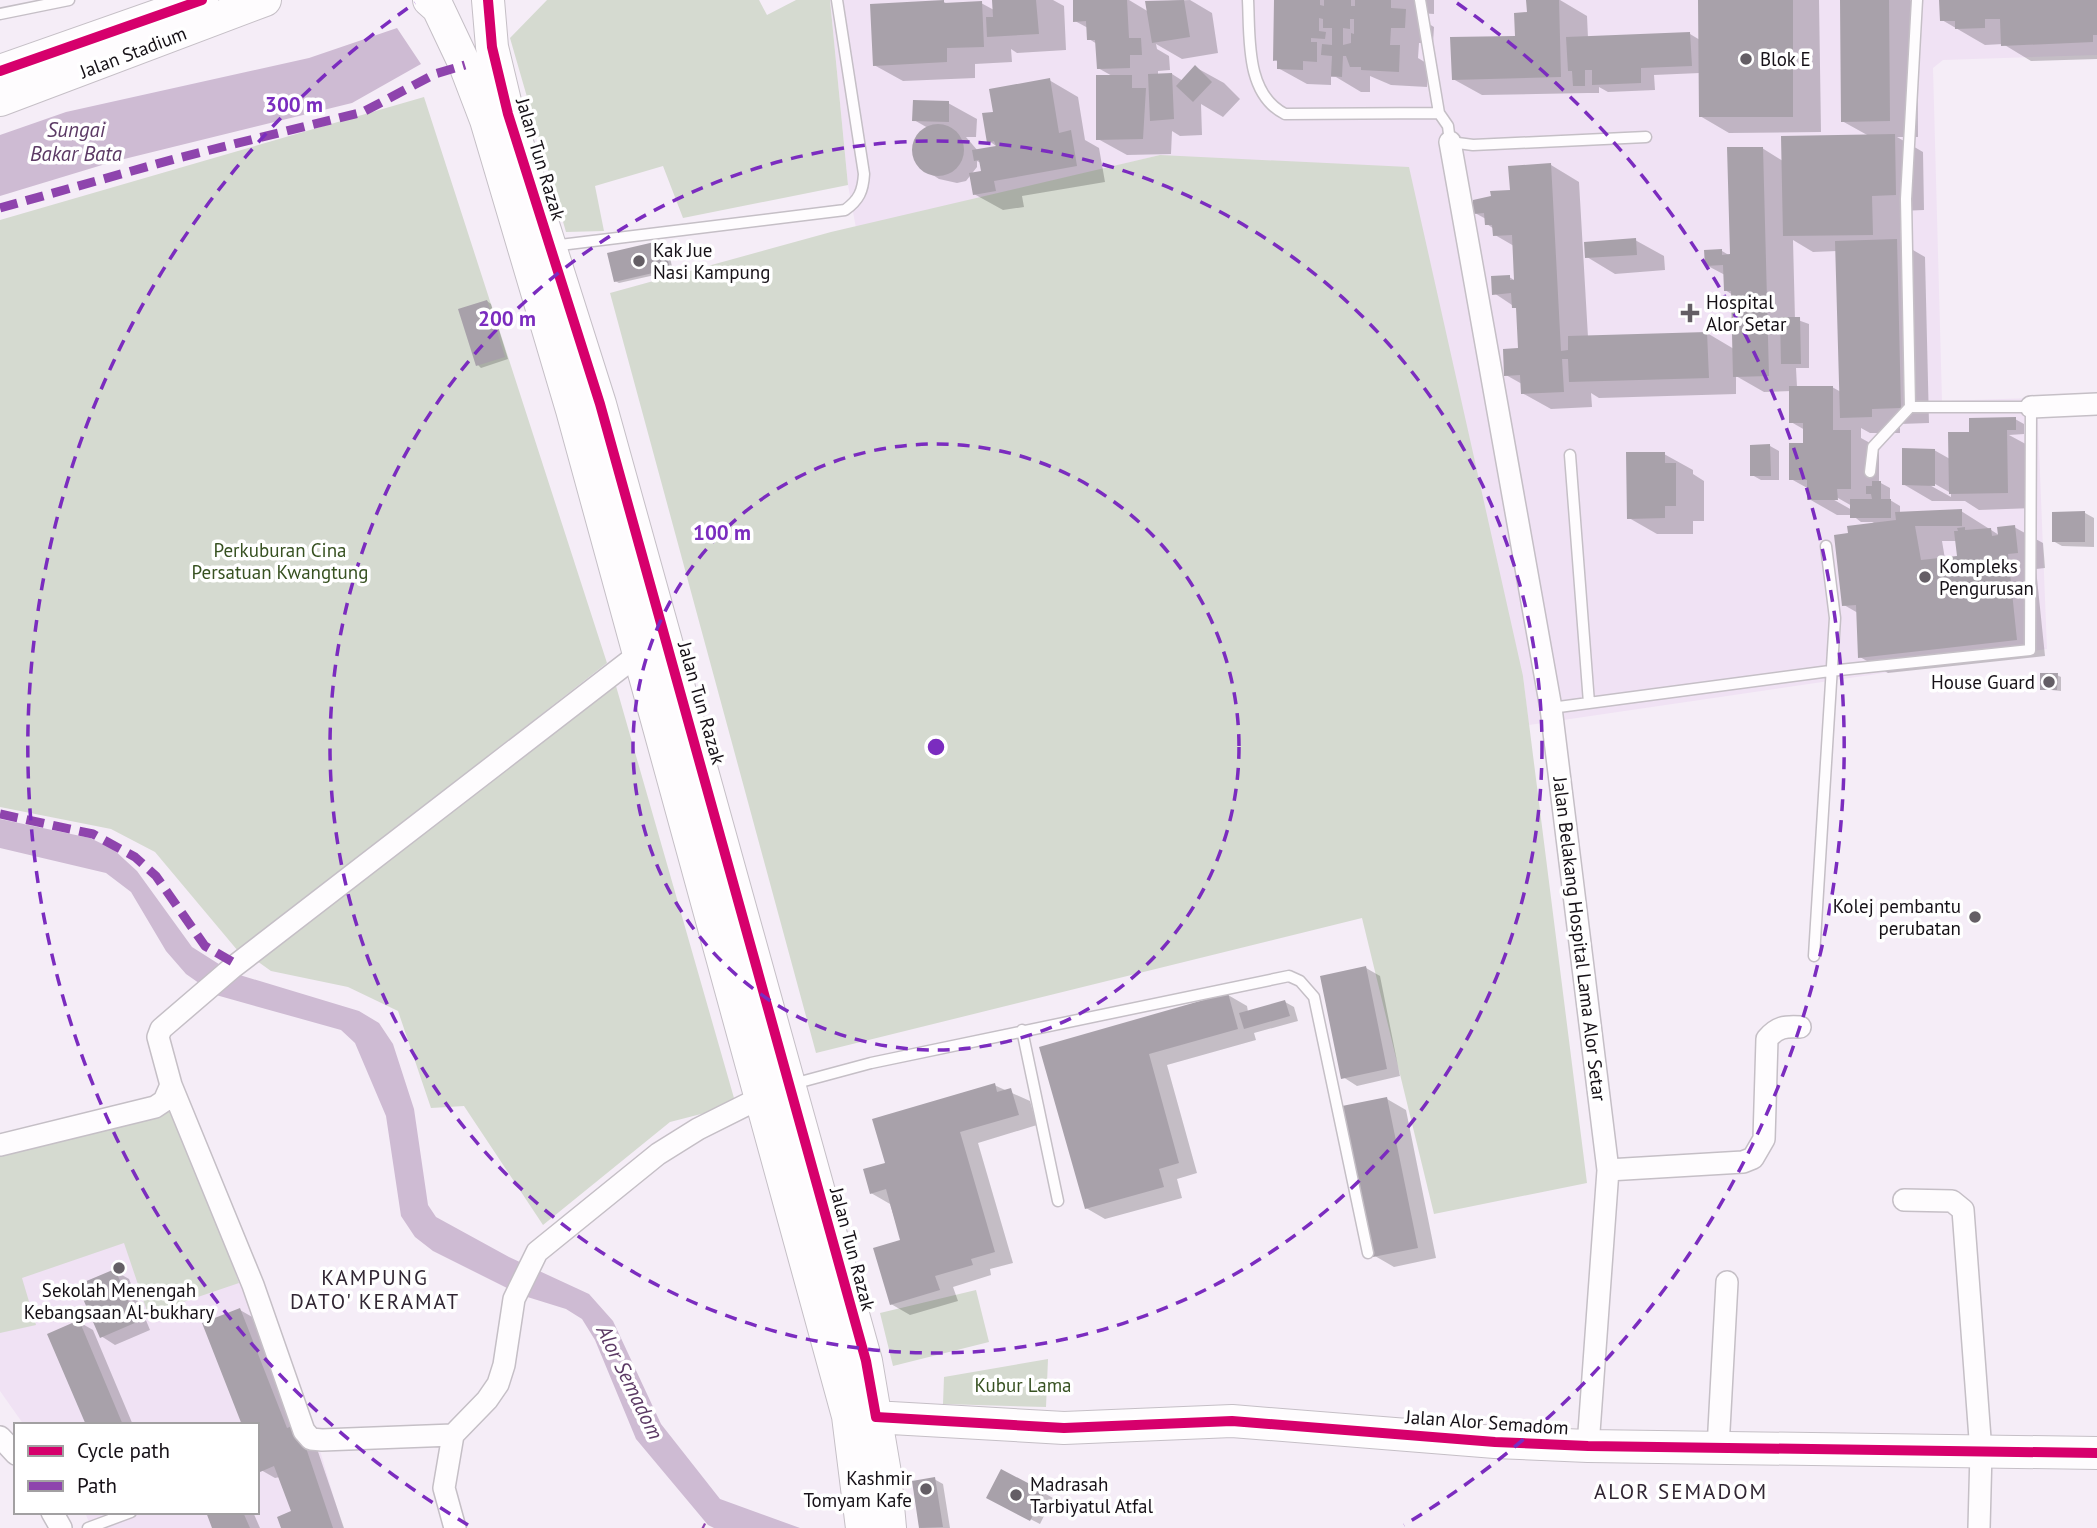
<svg xmlns="http://www.w3.org/2000/svg" width="2097" height="1528" font-family="'PT Sans',sans-serif">
<style>
.built{fill:#f0e2f4}
.green{fill:#d5dad0}
.water{fill:#cebbd3}
.shadow{fill:#0003;fill-rule:evenodd}
.building{fill:#a8a1aa;fill-rule:evenodd}
.lines{fill:none;stroke-linecap:round;stroke-linejoin:round}
.lane-casing{stroke:#c5bfc6;stroke-width:13}
.street-casing{stroke:#c5bfc6;stroke-width:24}
.secondary-casing{stroke:#c5bfc6;stroke-width:34}
.lane{stroke:#fefcfe;stroke-width:10}
.street{stroke:#fefcfe;stroke-width:21}
.secondary{stroke:#fefcfe;stroke-width:32}
.quiet{stroke:#8e44ad;stroke-width:9;stroke-dasharray:18 9;stroke-linecap:butt}
.cycleway-casing{stroke:#fff;stroke-width:15}
.cycleway{stroke:#d6006c;stroke-width:10}
.ring{fill:none;stroke:#7b2cbf;stroke-width:3.5;stroke-dasharray:12 9}
.poi-dot{fill:#645e65;stroke:#fff;stroke-width:2.5}
.labels{text-anchor:middle;dominant-baseline:central;stroke-width:7;stroke-linejoin:round;paint-order:stroke}
.street-label{font-size:19px;fill:#161117;stroke:#fff}
.poi-label{font-size:19px;fill:#161117;stroke:#fff;text-anchor:start}
.park-label{font-size:19px;fill:#375121;stroke:#fff}
.water-label{font-size:21px;font-style:italic;fill:#5c3a65;stroke:#fff}
.neighbourhood-label{font-size:21px;letter-spacing:2px;fill:#312633;stroke:#fff}
.centre{fill:#7b2cbf;stroke:#fff;stroke-width:3.5}
.ring-label{font-size:21px;text-anchor:middle;font-weight:bold;fill:#7b2cbf;stroke:#fff;stroke-width:7;stroke-linejoin:round;paint-order:stroke}
</style>
<rect width="100%" height="100%" fill="#f5edf7"/>
<path class="built" d="M830 0H2097V55L1943 60 1933 68 1942 401 2037 398 2047 649 1529 725 1523 676 1160 155 856 228 848 185Z
M178 1102 318 1444 343 1528H91L85 1512H257V1425H24L0 1391V1149Z"/>
<path class="green" d="M547 0H759L767 15 796 0H830L848 185 683 218 663 166 595 186 604 231 566 232 510 38Z
M424 97 607 663 238 951 155 852 111 829 0 807V220Z
M1160 155 1409 167 1523 676 1587 1183 1434 1214 1362 918 816 1053 610 293 831 232Z
M616 686 736 1105 670 1122 543 1225 464 1106 431 1108 398 1011 348 987 271 971 257 961Z
M176 1109 239 1283 148 1314 124 1243 22 1278 36 1325 0 1333V1156Z
M976 1290 989 1342 893 1366 880 1313Z
M1048 1359 1046 1407 943 1404 944 1377Z"/>
<path class="water" d="M397 28 421 64 352 103 112 162 0 196V135L66 112 309 58Z
M0 819 90 838 113 849 137 871 192 947 233 973 359 1011 379 1023 393 1044 414 1109 428 1205 436 1217 509 1257 589 1294 613 1321 661 1424 720 1499 800 1528H714L708 1525 636 1439 595 1340 582 1319 566 1309 521 1295 433 1251 415 1237 401 1216 386 1116 355 1043 341 1030 216 995 186 974 166 951 131 892 106 873 0 848Z"/>
<path class="shadow" d="M993 0H1053L1064 6 1066 50 1017 53 1011 49 1012 62 975 64V78L903 81 874 65 944 2 949 5 981 3 994 10Z
M1074 0H1129L1149 12 1147 2 1190 0 1212 13 1218 53 1182 59 1156 44 1157 49 1169 56 1170 70 1158 71V75L1172 74 1183 81 1195 67 1224 83 1240 99 1223 117 1201 104 1202 135 1180 136 1172 131 1171 154 1127 155 1098 139 1114 77 1098 68 1097 44 1089 39 1088 28 1075 21Z
M1276 0H1434V14L1419 13V18L1434 27 1433 43H1419L1418 58 1428 64 1427 87 1391 85 1370 76V92H1361L1336 77H1331V85L1307 84 1278 68 1279 62 1274 60Z
M1528 0H1560L1587 16 1588 38 1690 34 1700 40V0H1819L1821 132 1729 133 1700 116V73L1654 75 1655 90 1608 92 1599 87V93H1588L1482 95 1453 79 1517 37 1528 14Z
M1842 0H1910L1917 4 1918 137H1897L1923 152 1924 210 1900 211 1901 243 1925 257 1929 423 1900 424V433H1870L1861 428V438L1879 448V482L1890 488V500L1900 506V513L1961 511 1999 535 2014 527 2043 543 2045 568 2036 569 2045 656 1888 673 1860 657 1858 613 1844 605 1850 535 1874 522H1861L1852 515H1837L1809 499V489L1791 479 1805 445V430L1791 422V391L1764 392 1736 376V394L1599 398 1591 393 1592 407 1551 409 1522 393V384L1506 375 1520 350 1518 309 1494 293 1509 277 1516 281 1514 246 1495 235 1494 229 1487 224 1486 219 1475 213 1551 165 1579 182 1588 337 1707 333 1734 349 1733 295 1725 290V275L1706 265 1722 251 1732 257 1762 148 1783 161 1869 136 1842 121ZM1793 240 1813 252 1837 251 1841 392 1832 387H1797L1796 368H1809V324L1795 319ZM1831 494 1852 506V510L1829 497ZM1942 541H1957L1959 557 1945 559Z
M1941 0H2097V59L2031 61 2003 44 1985 45 1942 20Z
M1049 80 1078 97 1085 140 1099 148 1105 182 1022 196 1024 207 1003 210 974 194 983 172 981 163 977 161V167L966 181 957 183 939 179 925 170 914 156 917 138 928 128 914 120 948 103 977 119 976 137H966L978 151 999 148 989 141 995 113Z
M1635 240 1664 256 1665 270 1615 274 1587 257Z
M663 242 667 244 673 271 619 283 615 281Z
M487 301 491 304 508 359 481 368 478 365Z
M2015 419 2024 424V434L2009 435 2035 449 2036 508 1979 510 1965 501H1932L1903 484 1934 450 1950 459 1977 433ZM1928 480 1951 493V497L1926 483Z
M1770 446 1779 451V480H1761L1752 475Z
M1664 454 1693 470V474L1704 481V521H1693V534H1657L1629 518Z
M2053 513H2085L2094 518V547L2062 546 2053 541Z
M2057 675 2061 677V691L2042 689Z
M1366 968 1380 976 1400 1076 1357 1086 1343 1077Z
M1228 995 1247 1006 1248 1012 1285 1002 1294 1007 1298 1021 1254 1033 1256 1040 1167 1065 1197 1173 1177 1179 1182 1198 1105 1219 1086 1208 1041 1048Z
M994 1085 1030 1101 1037 1125 978 1143 1013 1263 990 1269 991 1275 953 1287 958 1301 910 1315 891 1304 902 1242 890 1204 871 1193 887 1164Z
M1387 1099 1406 1110 1436 1258 1394 1267 1375 1256Z
M115 1271 129 1279 150 1330 115 1345 101 1336Z
M240 1310 254 1318 312 1434 344 1528H283L294 1512 280 1477 275 1478 261 1470 257 1460V1425Z
M79 1322 93 1330 133 1425H88Z
M934 1479 943 1484 950 1528H921L914 1482Z
M1044 1493 1053 1498 1040 1524 997 1502Z
M208 1512H253L260 1528H214Z"/>
<path class="building" d="M944 0V3L982 1 984 47 947 48V62L873 66 870 4Z
M992 0H1036L1039 34 987 37 986 17H993Z
M1073 0H1127L1129 38H1141L1142 55H1130V68L1097 69 1095 40H1087L1086 21 1073 22Z
M1184 0 1190 37 1152 43 1145 1Z
M1274 0H1320V5L1324 6V0H1351V6H1355V0H1391V8L1406 9 1405 28H1391L1390 45H1400L1399 72 1361 70V67H1350L1346 56H1343L1342 77 1331 76 1332 56 1321 55 1322 44 1332 45V28H1323V19L1319 18V31L1326 32 1325 39 1311 38V42H1317V62L1303 61V70L1277 69V60L1273 61ZM1350 19H1354V34L1351 33V43L1343 45V28L1350 29Z
M1526 0H1559L1561 77 1452 80 1450 37 1515 36 1514 13 1527 12Z
M1698 0H1793V117H1699Z
M1840 0H1889L1890 121 1841 122Z
M1939 0H2097V35H2093V42L2001 46 2000 19H1985V28L1955 29V21H1940Z
M1690 32 1692 66 1641 68V83L1592 85V70H1585V86H1573L1572 71H1568L1566 37Z
M1195 65 1212 82 1193 102 1176 86Z
M1172 73 1174 119 1150 121 1148 74Z
M1096 75H1132V88H1146L1143 139 1096 140Z
M1050 78 1059 133 1071 130 1077 166 994 181 996 191 973 195 969 173 981 171 979 160 974 161 972 150 996 146 994 141 987 143 982 113 993 112 989 89Z
M913 100 949 101V122L912 121Z
M912 150a26 26 0 1 1 52 0a26 26 0 1 1-52 0Z
M1895 134 1896 195 1872 196 1873 235 1783 236 1781 136Z
M1727 147H1763L1769 376 1733 377 1731 291H1724L1723 265 1705 266 1704 250 1722 249V255L1730 254Z
M1551 163 1561 351 1568 350V336L1707 332 1709 378 1569 382 1568 359H1562L1564 392 1521 394 1520 375 1504 376 1503 349 1518 348 1516 308H1512L1511 293 1492 295 1491 276 1510 275V280H1514L1512 235 1493 236 1492 225H1485L1484 213 1473 214V200L1491 196 1490 191 1510 190 1508 166Z
M1636 238 1637 255 1585 258 1584 242Z
M1897 239 1901 408 1872 409V417L1840 418 1835 241Z
M663 240 670 269 614 282 607 253Z
M487 300 505 357 476 366 458 309Z
M1780 317H1800L1801 364H1781Z
M1789 386H1833V430H1851V489H1837L1838 500H1807V480H1789V443H1803V423H1789Z
M2016 417V430H2007L2008 493 1949 494 1948 432H1969V418Z
M1770 444 1771 476H1750V445Z
M1902 448 1935 449V486L1902 485Z
M1626 452H1665V463H1676V506H1665V518L1627 519Z
M1872 481H1881V499H1891V518H1850V499H1872L1871 494H1866V486H1872Z
M1962 509V526H1915L1921 560 1957 556 1954 531H1958L1957 528 1965 527V530L1991 528 1992 536 1998 535 1997 527 2015 525 2018 553 2008 554 2017 640 1858 658 1856 605 1842 606 1834 535 1848 533 1847 526 1896 520 1895 512Z
M2085 511V542H2052V512Z
M2040 673H2058L2057 690H2040Z
M1366 966 1387 1069 1341 1079 1320 976Z
M1228 993 1238 1029 1149 1054 1179 1163 1159 1169 1164 1187 1085 1209 1039 1047Z
M1285 1000 1290 1016 1244 1029 1239 1013Z
M995 1083 997 1092 1011 1088 1019 1115 960 1132 995 1252 971 1259 973 1265 935 1276 940 1290 890 1305 873 1248 900 1240 886 1189 870 1194 863 1169 885 1163 872 1119Z
M1387 1097 1418 1248 1373 1257 1342 1106Z
M115 1269 137 1322 100 1338 77 1285Z
M240 1308 287 1428 298 1424 333 1528H281L277 1517 291 1511 274 1466 260 1472 257 1425H242L202 1323Z
M79 1320 123 1425H86L47 1334Z
M1001 1469 1045 1492 1030 1521 986 1498Z
M935 1477 943 1527 919 1528 912 1481Z
M206 1512H243L250 1528H212Z"/>
<g class="lines">
<defs>
<path id="lane" d="M1248 0C1250 37 1245 94 1285 114L1439 113
M1420 0 1439 113 1448 126 1450 142 1473 145 1646 137
M0 14 69 0
M552 246 845 210C859 200 863 191 864 174L837 0
M1910 407 1906 199 1917 0
M1570 455 1589 703
M1551 708 1830 671 2030 650 2031 407H1910L1873 447 1870 472
M1814 956 1835 618 1826 546
M1022 1030 1058 1201
M793 1084 871 1063 1289 976 1300 981 1314 997 1368 1253
M88 1528 131 1512"/>
<path id="street" d="M1450 142 1551 708 1608 1170 1588 1446
M2031 407 2097 404
M0 1145 155 1107 164 1101 171 1085
M1608 1170 1743 1162 1753 1158 1764 1139 1767 1039C1777 1027 1785 1026 1800 1027
M1904 1200 1952 1201 1963 1210 1981 1452 1979 1528
M453 1435 322 1440 311 1439 304 1431 253 1285 171 1085 158 1037 161 1029 232 968 640 653
M0 1437 16 1454
M1718 1448 1727 1282
M52 1512 61 1528
M455 1528 444 1488 453 1435 487 1400 498 1384 504 1365 514 1299 537 1252 658 1154 698 1129 762 1097"/>
<path id="secondary" d="M429 0 438 8 465 65 486 120 572 410 848 1416 862 1528
M488 0 492 47 508 114 600 404 866 1361 885 1473 890 1528
M0 71 202 0
M0 100 265 0
M856 1416 1064 1428 1232 1421 1495 1442 1588 1446 2097 1453"/>
</defs>
<use href="#lane" class="lane-casing"/>
<use href="#street" class="street-casing"/>
<use href="#secondary" class="secondary-casing"/>
<use href="#lane" class="lane"/>
<use href="#street" class="street"/>
<use href="#secondary" class="secondary"/>
<path class="quiet" d="M0 208 178 158 363 112 435 74 465 65
M0 814 93 834 135 857 156 876 205 946 236 964
M702 1527 704 1528"/>
<defs>
<path id="cycleway" d="M488 0 492 47 508 114 600 404 866 1361 876 1417 1064 1428 1232 1421 1495 1442 1588 1446 2097 1453
M0 71 202 0"/>
</defs>
<use href="#cycleway" class="cycleway-casing"/>
<use href="#cycleway" class="cycleway"/>
</g>
<g class="ring">
<circle cx="936" cy="747" r="303"/>
<circle cx="936" cy="747" r="606"/>
<path d="M468 1525A908 908 0 0 1 415 3M1457 3A908 908 0 0 1 1404 1525"/>
</g>
<g class="poi-dot">
<circle cx="1746" cy="59" r="7"/>
<circle cx="639" cy="261" r="7"/>
<path d="M1686.5 302.5h7v7h7v7h-7v7h-7v-7h-7v-7h7z"/>
<circle cx="1925" cy="577" r="7"/>
<circle cx="2049" cy="682" r="7"/>
<circle cx="1975" cy="917" r="7"/>
<circle cx="119" cy="1268" r="7"/>
<circle cx="926" cy="1489" r="7"/>
<circle cx="1016" cy="1495" r="7"/>
</g>
<g class="labels">
<g class="street-label">
<text transform="translate(133 52) rotate(-21)">Jalan Stadium</text>
<text transform="translate(541 159) rotate(73)">Jalan Tun Razak</text>
<text transform="translate(702 703) rotate(74)">Jalan Tun Razak</text>
<text transform="translate(1580 939) rotate(83)">Jalan Belakang Hospital Lama Alor Setar</text>
<text transform="translate(853 1249) rotate(75)">Jalan Tun Razak</text>
<text transform="translate(1487 1422) rotate(4)">Jalan Alor Semadom</text>
</g>
<g class="poi-label">
<text x="1760" y="59">Blok E</text>
<text x="653" y="250">Kak Jue<tspan x="653" dy="22">Nasi Kampung</tspan></text>
<text x="1706" y="302">Hospital<tspan x="1706" dy="22">Alor Setar</tspan></text>
<text x="1939" y="566">Kompleks<tspan x="1939" dy="22">Pengurusan</tspan></text>
<text x="2035" y="682" text-anchor="end">House Guard</text>
<text x="1961" y="906" text-anchor="end">Kolej pembantu<tspan x="1961" dy="22">perubatan</tspan></text>
<text x="119" y="1290" text-anchor="middle">Sekolah Menengah<tspan x="119" dy="22">Kebangsaan Al-bukhary</tspan></text>
<text x="912" y="1478" text-anchor="end">Kashmir<tspan x="912" dy="22">Tomyam Kafe</tspan></text>
<text x="1030" y="1484">Madrasah<tspan x="1030" dy="22">Tarbiyatul Atfal</tspan></text>
</g>
<g class="park-label">
<text x="280" y="550">Perkuburan Cina<tspan x="280" dy="22">Persatuan Kwangtung</tspan></text>
<text x="1023" y="1385">Kubur Lama</text>
</g>
<g class="water-label">
<text x="76" y="129">Sungai<tspan x="76" dy="24">Bakar Bata</tspan></text>
<text transform="translate(630 1382) rotate(64)">Alor Semadom</text>
</g>
<g class="neighbourhood-label">
<text x="375" y="1277">KAMPUNG<tspan x="375" dy="24">DATO' KERAMAT</tspan></text>
<text x="1681" y="1491">ALOR SEMADOM</text>
</g>
</g>
<circle cx="936" cy="747" r="10" class="centre"/>
<g class="ring-label">
<text x="294" y="112">300 m</text>
<text x="507" y="326">200 m</text>
<text x="722" y="540">100 m</text>
</g>
<rect x="14" y="1423" width="245" height="91" fill="#ffffff" stroke="#a2a0a2" stroke-width="2"/>
<rect x="28" y="1446" width="35" height="10" fill="#d6006c" stroke="#a2a0a2" stroke-width="2"/>
<text x="77" y="1458" font-size="21" fill="#161117">Cycle path</text>
<rect x="28" y="1481" width="35" height="10" fill="#8e44ad" stroke="#a2a0a2" stroke-width="2"/>
<text x="77" y="1493" font-size="21" fill="#161117">Path</text>
</svg>
